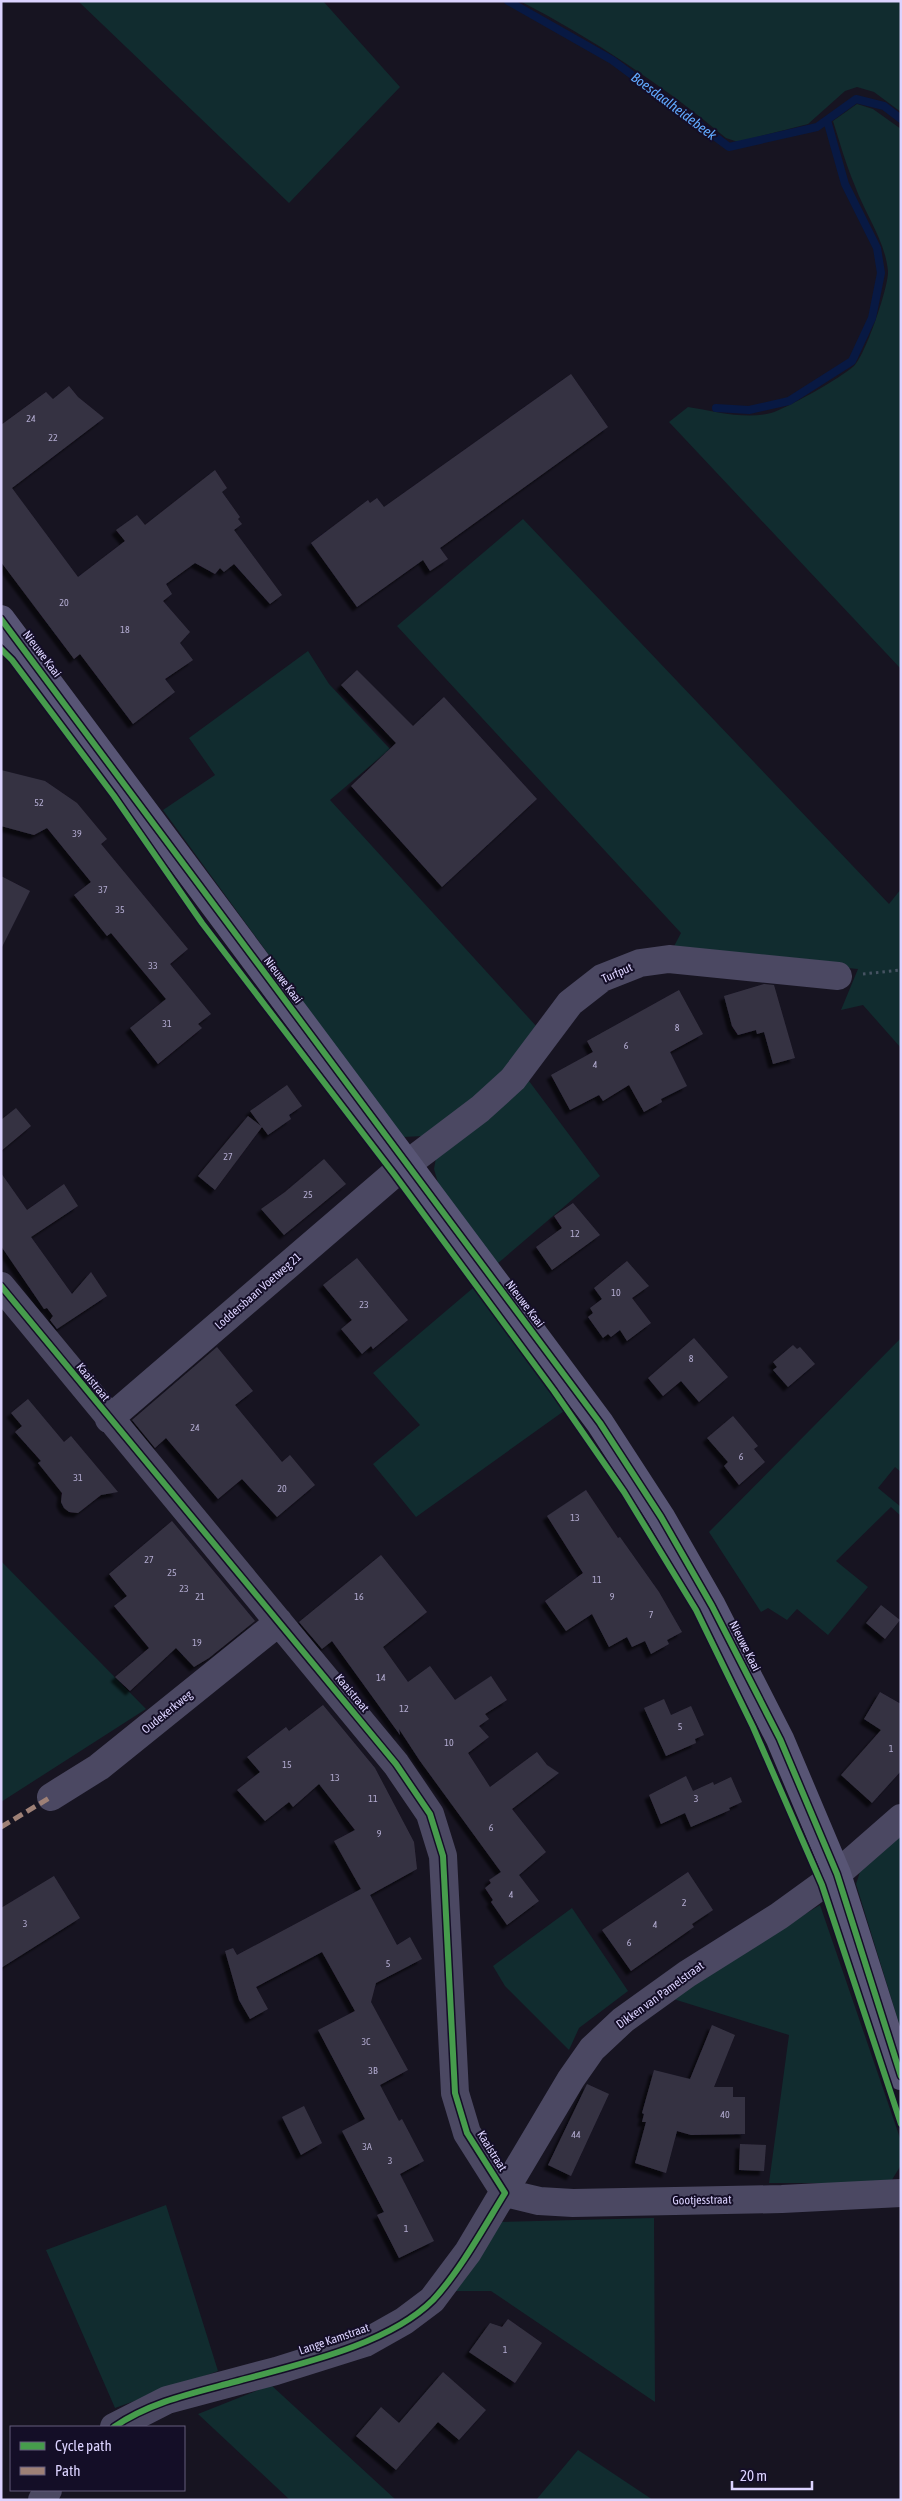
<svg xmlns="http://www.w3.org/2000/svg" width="902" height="2501" font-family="'Asap Condensed',sans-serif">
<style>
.green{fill:#112c2f}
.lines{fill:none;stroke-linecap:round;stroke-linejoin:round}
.stream{stroke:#081943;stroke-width:8}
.building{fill:#363243;filter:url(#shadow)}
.path{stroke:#465362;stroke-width:3;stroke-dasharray:2.5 4;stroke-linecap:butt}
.street{stroke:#4b4862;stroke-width:28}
.secondary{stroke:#585575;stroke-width:28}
.quiet{stroke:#9e8076;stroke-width:5;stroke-dasharray:10 5;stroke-linecap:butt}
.cycleway-casing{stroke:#140e27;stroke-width:9}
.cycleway{stroke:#469c4c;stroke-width:6}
.labels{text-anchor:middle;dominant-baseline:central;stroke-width:4;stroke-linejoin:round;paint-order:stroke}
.number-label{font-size:10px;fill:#b2abd0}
.street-label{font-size:12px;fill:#dcd3ff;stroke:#140e27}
.water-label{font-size:14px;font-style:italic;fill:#61aaff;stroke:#140e27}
</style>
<defs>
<filter id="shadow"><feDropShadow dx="-4.5" dy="4.5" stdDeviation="1" flood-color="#0009"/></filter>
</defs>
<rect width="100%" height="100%" fill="#171421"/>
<path class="green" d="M78 1H323L400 87 289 203Z
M520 1H901V112L874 92 857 87 845 91 808 124 738 142 726 138C663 85 593 39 520 1Z
M857 104 873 109 901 129V669L669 422 688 407C714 411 745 420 771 413 786 409 842 377 854 366 865 356 889 286 888 271 885 240 865 214 855 186 846 165 840 143 833 121Z
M523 519 889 904 901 889V1048L863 1005 841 1010 858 969 672 950 681 933 397 626Z
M308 651 329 684 390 749 330 800 537 1027 490 1087 423 1136 404 1137 391 1122 163 810 215 775 189 738Z
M526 1077 600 1176 497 1264 438 1183 434 1169 436 1158Z
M473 1288 564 1411 416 1517 373 1464 420 1425 373 1373Z
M901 1338V1472L895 1467 878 1488 901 1507V1516L891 1507 836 1561 868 1587 828 1635 797 1609 787 1620 768 1608 761 1612 709 1532Z
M1 1561 146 1709 1 1802Z
M901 1836V2030L856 1884 860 1872Z
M820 1905 901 2141V2165L890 2183H769L789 2035 667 1997Z
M572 1908 628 1991 579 2028 569 2050 505 1986 493 1966Z
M166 2205 218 2371 115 2408 46 2250Z
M654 2218 655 2402 491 2291H455L500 2222Z
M271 2385 396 2500H290L198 2414Z
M578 2450 653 2500H536Z"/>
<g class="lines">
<path class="stream" d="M508 1 612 60 729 147 817 127 856 99 884 106 901 119
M716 408 749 410 789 401 852 361 872 318 881 273 877 248 845 184 827 120"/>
</g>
<path class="building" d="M571 374 608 427 440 548 448 559 430 571 423 560 357 607 311 543 368 500 370 503 377 498 384 507Z
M69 386 78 397 104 418 12 488 78 577 125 541 116 530 137 515 145 525 215 470 227 488 222 492 240 517 238 519 242 524 234 530 282 595 270 604 234 564 224 572 220 568 215 574 195 563 166 584 172 594 163 601 190 632 180 643 193 660 165 679 175 692 133 724 80 654 74 659 1 562V425L46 392 53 399Z
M357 670 413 726 444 697 537 799 442 887 351 786 396 743 341 685Z
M1 770 45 781 77 803 107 839 101 844 188 949 170 964 211 1014 198 1024 202 1028 158 1064 130 1028 166 999 111 933 107 936 74 895 91 882 47 828 34 835 1 826Z
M1 876 30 891 1 949Z
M764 984 774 985 795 1058 773 1064 764 1032 757 1034 756 1030 738 1035 732 1026 724 996Z
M679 990 703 1034 670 1052 687 1086 661 1099 662 1102 644 1112 629 1085 603 1101 599 1095 570 1110 551 1075 593 1052 587 1041Z
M287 1085 302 1106 289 1115 291 1119 268 1135 262 1127 215 1190 198 1176 248 1116 261 1126 250 1111Z
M16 1108 31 1126 1 1151V1120Z
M324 1159 346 1184 284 1235 261 1209 285 1192Z
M1 1173 27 1210 64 1184 78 1206 31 1237 72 1294 91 1272 107 1296 57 1329 50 1320 53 1316 47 1308 44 1309 1 1246Z
M573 1203 600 1235 552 1270 536 1247 562 1228 554 1216Z
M357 1258 408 1320 373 1349 371 1346 362 1354 341 1329 352 1320 323 1285Z
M627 1261 649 1286 632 1298 651 1323 627 1341 620 1330 611 1337 608 1334 603 1338 588 1317 593 1313 590 1308 602 1299 594 1288Z
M694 1338 728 1377 699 1402 681 1381 663 1396 648 1378Z
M793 1345 797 1349 800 1347 815 1364 788 1387 773 1370 777 1367 773 1362Z
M217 1347 253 1391 235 1405 282 1462 290 1455 315 1485 277 1517 242 1479 218 1499 166 1438 155 1448 132 1420Z
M28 1399 64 1442 71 1436 118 1492 101 1495 78 1513 69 1512 64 1508 61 1502 62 1493 38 1463 41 1461 15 1432 22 1426 11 1413Z
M733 1416 758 1446 754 1449 765 1462 739 1485 724 1466 728 1462 707 1438Z
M586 1490 618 1538 620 1537 659 1592 682 1632 667 1640 669 1644 651 1654 645 1641 632 1647 627 1637 609 1647 592 1614 566 1631 545 1601 583 1573 547 1516Z
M172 1521 255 1621 209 1658 194 1667 176 1648 130 1691 115 1677 149 1648 114 1606 127 1596 109 1574Z
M381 1555 427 1612 383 1647 408 1682 430 1666 455 1700 491 1676 507 1700 485 1714 489 1719 479 1726 489 1737 468 1753 490 1787 537 1752 547 1765 559 1773 512 1809 546 1852 519 1875 539 1901 507 1925 491 1902 493 1900 485 1888 491 1883 489 1880 501 1872 420 1761 399 1729 400 1735 332 1641 322 1649 299 1622Z
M881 1605 900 1620 885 1639 866 1623Z
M880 1692 901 1704V1771L872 1803 841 1775 881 1730 864 1719Z
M664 1699 671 1715 691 1706 704 1735 695 1739 696 1743 666 1756 644 1708Z
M323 1705 375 1768 414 1842 417 1869 370 1895 397 1945 410 1937 422 1959 376 1983 371 2002 408 2070 380 2085 399 2121 402 2119 424 2161 400 2174 434 2241 399 2258 377 2215 384 2212 342 2131 365 2119 318 2030 355 2011 322 1952 256 1987 268 2009 250 2019 239 2000 225 1951 233 1948 237 1955 361 1889 334 1841 355 1830 319 1784 293 1807 289 1802 265 1821 237 1790 260 1772 247 1757 286 1727 289 1731Z
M686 1776 693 1791 713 1782 714 1785 731 1777 742 1802 729 1808 730 1810 691 1827 685 1813 661 1824 649 1795Z
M688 1872 713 1910 692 1924 694 1927 631 1971 602 1930Z
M54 1876 80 1918 1 1968V1908Z
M712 2025 735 2035 714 2087H733V2097H745V2134L691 2135 677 2131 666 2173 635 2163 646 2122H642L644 2114 642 2113 654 2070 690 2079Z
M587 2084 609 2094 571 2176 548 2165Z
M304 2106 322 2143 301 2155 282 2117Z
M740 2144 766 2145 764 2171 739 2170Z
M508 2319 542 2343 515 2383 469 2352 490 2323 502 2327Z
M443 2372 486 2410 459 2440 438 2422 396 2470 356 2436 381 2407 399 2423Z"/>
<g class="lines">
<path class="path" d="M863 974 901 970"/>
<path class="street" d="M1 1286 396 1764 430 1814 443 1856 455 2093 467 2133 505 2193
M109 1419 394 1174 480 1109 513 1079 570 1003 602 978 640 963 669 959 838 976
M51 1797 99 1767 279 1622
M505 2193 539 2201 573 2203 782 2199 901 2193
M114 2427 167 2400 276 2371 365 2343 404 2321 432 2300 468 2252 571 2079 592 2049 623 2020 687 1974 779 1916 837 1874 901 1818
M42 2500 48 2490"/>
<path class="secondary" d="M1 619 600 1423 661 1517 712 1606 780 1739 837 1874 901 2076"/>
<path class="quiet" d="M1 1827 51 1797"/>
<defs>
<path id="cycleway" d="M1 619 600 1423 661 1517 712 1606 780 1739 837 1874 901 2076
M1 649 12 660 114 796 202 923 394 1174 554 1391 624 1492 696 1610 753 1727 822 1885 901 2124
M1 1286 396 1764 430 1814 443 1856 455 2093 467 2133 505 2193C484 2227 460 2271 433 2300 387 2346 295 2365 234 2382 193 2393 150 2402 114 2427"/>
</defs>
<use href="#cycleway" class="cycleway-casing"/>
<use href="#cycleway" class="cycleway"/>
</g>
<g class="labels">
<g class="number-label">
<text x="31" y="418">24</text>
<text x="53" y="437">22</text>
<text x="64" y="602">20</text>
<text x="125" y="629">18</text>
<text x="39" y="802">52</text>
<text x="77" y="833">39</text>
<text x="103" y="889">37</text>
<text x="120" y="909">35</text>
<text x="153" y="965">33</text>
<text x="167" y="1023">31</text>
<text x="677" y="1027">8</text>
<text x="626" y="1045">6</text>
<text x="595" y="1064">4</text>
<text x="228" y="1156">27</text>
<text x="308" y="1194">25</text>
<text x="575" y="1233">12</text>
<text x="616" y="1292">10</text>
<text x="364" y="1304">23</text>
<text x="691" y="1358">8</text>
<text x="195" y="1427">24</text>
<text x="741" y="1456">6</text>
<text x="78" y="1477">31</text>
<text x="282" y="1488">20</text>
<text x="575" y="1517">13</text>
<text x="149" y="1559">27</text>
<text x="172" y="1572">25</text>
<text x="597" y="1579">11</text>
<text x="184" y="1588">23</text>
<text x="200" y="1596">21</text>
<text x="359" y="1596">16</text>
<text x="612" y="1596">9</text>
<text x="651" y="1614">7</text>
<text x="197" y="1642">19</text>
<text x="381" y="1677">14</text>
<text x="404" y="1708">12</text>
<text x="680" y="1726">5</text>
<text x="449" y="1742">10</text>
<text x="891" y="1748">1</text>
<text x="287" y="1764">15</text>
<text x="335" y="1777">13</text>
<text x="373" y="1798">11</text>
<text x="696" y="1798">3</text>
<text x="491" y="1827">6</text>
<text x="379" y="1833">9</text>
<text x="511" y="1894">4</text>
<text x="684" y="1902">2</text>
<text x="25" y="1923">3</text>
<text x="655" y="1924">4</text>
<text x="629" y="1942">6</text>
<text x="388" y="1963">5</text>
<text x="366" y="2041">3C</text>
<text x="373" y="2070">3B</text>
<text x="725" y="2114">40</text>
<text x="576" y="2134">44</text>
<text x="367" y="2146">3A</text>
<text x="390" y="2160">3</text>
<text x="406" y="2228">1</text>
<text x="505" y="2349">1</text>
</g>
<g class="street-label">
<text transform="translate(42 654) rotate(53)">Nieuwe Kaai</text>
<text transform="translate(617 973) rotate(-24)">Turfput</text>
<text transform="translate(283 980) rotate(53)">Nieuwe Kaai</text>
<text transform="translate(258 1291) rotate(-41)">Loddersbaan Voetweg 21</text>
<text transform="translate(525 1304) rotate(53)">Nieuwe Kaai</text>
<text transform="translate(93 1382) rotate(51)">Kaaistraat</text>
<text transform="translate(745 1646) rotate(63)">Nieuwe Kaai</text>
<text transform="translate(352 1693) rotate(50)">Kaaistraat</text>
<text transform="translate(167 1712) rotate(-39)">Oudekerkweg</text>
<text transform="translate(660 1995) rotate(-36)">Dikken van Pamelstraat</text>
<text transform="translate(492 2151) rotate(58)">Kaaistraat</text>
<text transform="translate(702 2200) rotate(-1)">Gootjesstraat</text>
<text transform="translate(334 2339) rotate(-19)">Lange Kamstraat</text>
</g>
<g class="water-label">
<text transform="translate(674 106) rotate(37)">Boesdaalheidebeek</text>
</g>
</g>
<rect width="902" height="2501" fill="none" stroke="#dcd3ff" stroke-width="5"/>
<rect x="10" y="2426" width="175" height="65" fill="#140e27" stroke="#645d7d"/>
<rect x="20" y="2442" width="25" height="8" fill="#469c4c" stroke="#645d7d"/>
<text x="55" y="2451" font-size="15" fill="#dcd3ff">Cycle path</text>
<rect x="20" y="2467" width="25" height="8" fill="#9e8076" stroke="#645d7d"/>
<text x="55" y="2476" font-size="15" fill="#dcd3ff">Path</text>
<path d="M732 2481v8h80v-8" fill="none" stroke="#dcd3ff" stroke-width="2.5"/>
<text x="740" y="2481" font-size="15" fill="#dcd3ff" stroke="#140e27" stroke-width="4" paint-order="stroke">20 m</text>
</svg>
